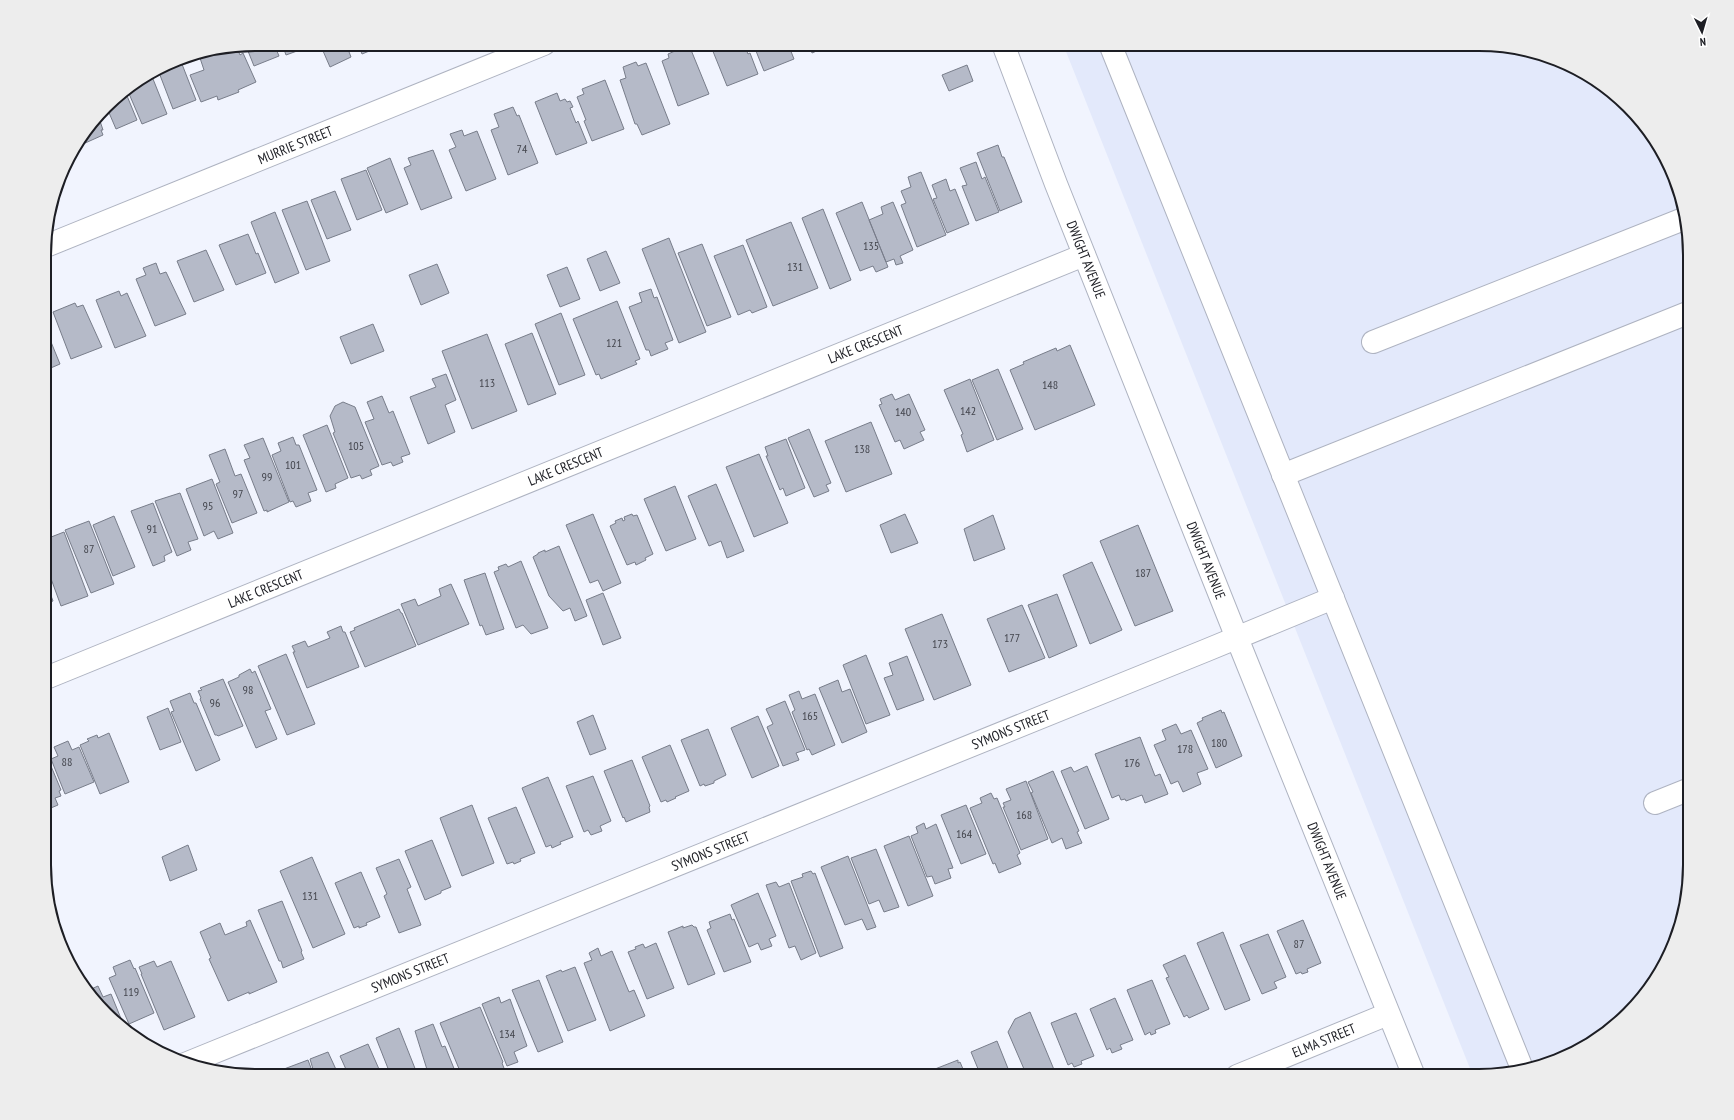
<svg xmlns="http://www.w3.org/2000/svg" width="1734" height="1120" font-family="'PT Sans Narrow',sans-serif">
<style>
.built{fill:#e3e9fb}
.building{fill:#b5bac8;stroke:#787d8a}
.lines{fill:none;stroke-linecap:round;stroke-linejoin:round}
.minor-casing{stroke:#aeb3c1;stroke-width:24}
.minor{stroke:#fff;stroke-width:22}
.labels{text-anchor:middle;dominant-baseline:central;stroke-width:3;stroke-linejoin:round;paint-order:stroke}
.number-label{font-size:12px;fill:#43454d}
.street-label{font-size:14px;fill:#1d1e24;stroke:#fff}
.rim{fill:none;stroke:#1d1e24;stroke-width:2}
</style>
<rect width="100%" height="100%" fill="#f1f4fe"/>
<path class="built" d="M1063 44H1480L1547 55 1597 80 1638 116 1662 150 1683 200 1690 241V879L1679 933 1654 983 1618 1024 1584 1048 1534 1069 1493 1076H1473Z"/>
<path class="building" d="M255 44H274L279 56 254 66 246 46Z
M282 44H310L311 46 286 55Z
M320 44H346L351 57 330 67Z
M358 44H384V45L362 54Z
M710 44H744L748 54 750 53 758 74 727 86Z
M755 44H788L794 59 764 71 756 51 758 50Z
M809 44H833L812 53Z
M689 45 709 94 678 106 662 61 669 58 668 54Z
M237 48 240 55 243 53 256 82 238 90 239 92 218 100 217 96 201 102 190 75 204 70 199 55Z
M180 59 196 100 173 109 158 70 174 60Z
M636 62 638 66 646 63 670 124 642 135 637 124H635L620 80 626 78 623 67Z
M967 65 973 81 949 91 942 75Z
M151 74 167 114 142 124 127 89Z
M605 80 624 129 592 141 584 121 586 120 577 97 584 94 582 89Z
M125 91 137 120 116 129 107 108 116 96Z
M557 93 560 101 565 99 567 102 570 101 573 107 570 108 576 123 578 121 587 143 556 155 535 102Z
M513 107 517 116 519 115 538 163 508 175 491 130 499 127 494 114Z
M99 118 103 130H101L103 135 83 144 81 141Z
M462 130 464 136 477 131 496 179 466 191 449 150 456 147 450 134Z
M998 145 1002 157H1004L1022 202 1000 211 977 153Z
M433 150 452 198 421 210 404 168 411 165 408 158Z
M390 158 408 204 386 213 367 168Z
M976 162 982 179 985 177 999 212 976 221 962 186 967 185 960 168Z
M366 170 382 210 357 220 341 179Z
M921 172 946 235 917 247 901 205 906 203 901 191 911 187 908 177Z
M946 179 950 191 955 189 969 224 947 233 933 199 937 198 932 185Z
M335 191 351 230 327 239 311 200Z
M307 201 330 261 306 270 282 210Z
M862 202 888 267 876 272 873 266 860 271 836 213Z
M893 202 913 250 900 256 903 263 896 265 894 259 886 262 869 220 883 214 881 207Z
M823 209 851 280 830 289 802 218Z
M275 212 299 273 275 283 251 222Z
M791 222 818 288 773 306 746 240Z
M248 234 256 254 258 253 266 273 236 285 219 245Z
M669 238 706 332 679 343 642 249Z
M702 244 731 317 707 326 678 253Z
M743 245 767 307 752 313 750 310 738 315 714 256Z
M206 250 224 290 194 302 177 261Z
M606 251 620 283 600 291 587 259Z
M156 263 160 274 166 272 186 314 155 326 136 279 146 275 143 268Z
M437 264 449 293 421 305 409 275Z
M567 267 580 299 560 307 547 275Z
M651 289 654 298 657 297 673 340 665 343 668 349 651 356 649 350H646L629 307 642 302 639 293Z
M119 291 121 296 127 293 146 336 115 348 96 300Z
M617 301 640 359 635 361 637 364 601 379 599 374 596 375 573 319Z
M75 303 77 307 83 305 102 347 71 359 53 312Z
M561 313 585 375 559 385 535 324Z
M373 324 384 351 351 364 340 337Z
M46 333 49 342H51L60 364 46 370Z
M532 333 556 394 528 405 505 344Z
M487 334 517 411 472 429 442 351Z
M1070 345 1095 405 1035 430 1010 370 1024 364 1023 362 1056 348 1057 351Z
M998 369 1023 429 997 440 972 380Z
M446 374 456 400 445 405 455 432 428 444 410 397 436 387 432 379Z
M970 379 994 440 967 452 961 435 963 434 944 390Z
M892 394 895 400 909 394 925 430 920 432 924 440 904 449 900 440 895 442 879 405 882 404 880 399Z
M382 396 389 413 393 411 410 454 401 457 403 462 393 466 391 462 382 465 365 422 374 419 367 402Z
M343 402 355 407 379 466 370 470 372 475 362 479 360 475 351 478 333 433 335 432 330 416 335 406Z
M871 422 892 474 846 492 825 441Z
M327 425 348 478 335 484 336 488 326 492 303 435Z
M809 429 831 483 826 485 829 491 814 497 788 438Z
M293 437 296 445H299L317 490 308 493 311 501 296 507 293 501 290 502 272 455 281 451 278 443Z
M263 438 289 502 267 512V510L264 511 244 460 250 458 244 445Z
M786 439 805 488 786 496 783 488 780 490 766 456H768L765 447Z
M225 449 235 476 241 474 257 513 232 523 216 484 220 482 209 455Z
M759 454 788 523 754 537 726 467Z
M212 479 233 533 218 539 214 531 204 536 186 489Z
M716 484 744 551 727 558 721 541 709 546 688 496Z
M675 486 696 539 666 551 644 499Z
M180 493 198 539 188 542 191 550 177 556 155 501Z
M153 503 172 552 164 556 165 561 153 566 131 511Z
M593 514 621 583 603 591 598 580 590 583 566 525Z
M632 514 633 516 637 515 653 554 645 558 646 560 636 565 635 562 627 565 610 526 616 523 615 521 622 518 623 521 625 520 624 517Z
M905 514 918 543 891 553 880 525Z
M993 515 1005 549 974 561 964 529Z
M114 516 135 567 113 576 93 525Z
M89 521 114 584 91 593 65 530Z
M1138 525 1173 611 1135 626 1100 541Z
M64 532 88 596 61 606 46 565V539Z
M559 546 587 616 575 621 570 608 563 611 549 596 533 557 538 554V553L545 550V552Z
M521 561 548 628 531 634 523 625 516 628 494 572 499 570 498 567 506 564 508 567Z
M1092 562 1122 630 1090 644 1063 575Z
M485 573 504 629 486 635 482 625 480 626 464 580Z
M46 583 53 601 46 604Z
M451 584 469 624 418 645 401 604 415 599 418 606 441 596 439 589Z
M603 593 621 638 603 645 586 600Z
M1057 594 1077 646 1049 658 1028 605Z
M1022 605 1045 658 1009 672 987 619Z
M399 609 401 613H402L416 646 365 667 350 632 355 630 354 628Z
M942 614 971 685 934 700 905 629Z
M341 626 343 632H345L359 667 307 688 293 652H295L292 646 305 641 308 647 330 638 327 632Z
M286 654 315 724 287 735 258 666Z
M866 655 890 715 866 724 843 665Z
M907 656 924 700 897 710 884 678 893 675 889 663Z
M250 669 252 673 255 671 271 709 265 711 277 739 256 748 228 682 239 677V675Z
M223 679 243 726 218 736 217 735H215L200 699 201 698 198 691 202 690 200 688Z
M838 680 842 692 850 689 867 732 842 743 819 688Z
M799 691 802 699 815 694 835 745 812 755 809 749 807 750 792 712 795 710 789 695Z
M190 693 194 703H196L220 760 196 771 171 712 174 711 170 701Z
M785 701 805 750 796 753 799 760 783 766 767 727 773 724 766 709Z
M168 708 181 742 160 750 147 717Z
M1221 710 1222 713 1224 712 1242 756 1216 768 1197 723 1203 720 1202 718Z
M593 715 606 749 590 755 577 722Z
M758 716 779 766 752 778 731 728Z
M1176 724 1181 734 1191 730 1208 769 1197 773 1201 784 1183 792 1178 781 1171 784 1154 745 1166 740 1162 730Z
M708 729 726 775 714 781V783L705 786 704 784 700 786 681 740Z
M109 733 129 782 100 794 80 745 89 741 87 739 97 735 98 738Z
M1140 737 1155 776 1160 774 1168 794 1145 803 1142 795 1126 801 1125 799 1121 800 1119 795 1112 798 1095 754Z
M68 741 72 750 79 747 94 782 65 794 51 759 58 756 54 747Z
M670 745 689 791 675 797 676 798 667 802 666 800 661 802 642 757Z
M46 754 61 790 59 791 61 796 55 798 58 805 46 810Z
M632 760 650 806 649 807 650 812 626 822 624 817 623 818 604 771Z
M1087 766 1109 819 1085 829 1061 771 1071 767 1074 772Z
M1053 771 1079 831 1077 832 1082 843 1066 849 1062 838 1052 843 1031 793 1033 792 1028 782Z
M593 776 611 821 600 826 602 831 591 835 588 830 584 832 566 786Z
M548 777 573 837 560 842 561 844 552 848 551 845 546 847 522 788Z
M1026 781 1048 839 1021 850 1003 807H1005L1003 803 1011 800 1006 789Z
M991 793 994 799 997 798 1020 853 1017 855 1021 864 999 873 995 863 993 864 970 808 982 803 980 798Z
M472 805 494 863 462 876 440 818Z
M966 805 986 854 961 864 941 815Z
M516 807 535 853 520 859 521 861 514 864 513 862 507 864 488 818Z
M924 823 926 829 936 824 953 868 948 869 951 878 935 884 932 876 927 877 911 836 918 833 916 827Z
M909 836 933 896 908 906 884 846Z
M432 840 451 887 441 891V893L425 900 405 851Z
M188 845 197 870 170 881 162 857Z
M876 849 899 907 884 912 879 900 869 904 851 858Z
M848 856 876 927 867 930 862 919 845 925 821 867Z
M312 857 345 934 313 948 280 871Z
M399 859 411 887 407 889 421 925 399 933 384 896 387 894 376 868Z
M811 871 813 874 815 873 843 948 820 957 791 881 803 877 802 874Z
M361 872 380 917 366 923 367 925 359 928V926L354 928 335 883Z
M776 882 779 887 789 883 816 953 801 960 795 946 789 948 766 885Z
M758 893 776 936 769 939 772 946 761 950 758 943 749 947 731 905Z
M282 901 302 951 301 952 304 959 283 968 281 961H279L258 910Z
M730 914 732 920 734 919 751 962 724 972 707 930 711 928 709 922Z
M250 920 277 982 249 994V992L228 1001 209 959 211 958 200 932 220 923 225 935 247 926 246 922Z
M1303 920 1321 963 1307 969 1308 972 1302 974 1301 972 1296 974 1277 931Z
M692 925 694 927H696L715 974 688 985 668 932 683 926V928Z
M1223 932 1250 1000 1225 1010 1197 943Z
M1268 934 1286 977 1274 982 1277 988 1262 994 1240 945Z
M656 943 674 988 647 999 628 952 636 949 635 947 643 944 645 948Z
M598 948 601 956 612 951 629 992 634 990 645 1016 610 1031 584 963 592 960 589 953Z
M1185 955 1209 1009 1189 1018 1187 1015 1184 1017 1166 978 1169 977 1163 965Z
M130 960 134 969 135 968 154 1013 129 1024 109 978 116 975 113 967Z
M154 961 157 967 171 961 195 1017 164 1030 141 974H142L139 967Z
M575 967 596 1020 568 1031 546 976 561 970 562 972Z
M539 980 563 1042 538 1052 512 990Z
M1152 980 1170 1024 1155 1030 1156 1033 1151 1035 1150 1032 1145 1035 1127 990Z
M98 986 103 997 111 994 124 1026 122 1027 96 1004 87 991Z
M499 997 501 1003 510 999 527 1046 514 1052 518 1062 507 1066 482 1004Z
M1115 998 1133 1040 1120 1045 1122 1049 1112 1053 1110 1048 1107 1050 1090 1009Z
M480 1007 503 1062 502 1063 507 1076H462L440 1023Z
M1030 1012 1055 1072 1045 1076H1027L1008 1032 1015 1019Z
M1076 1013 1094 1056 1081 1061 1082 1064 1074 1067 1072 1063 1068 1065 1051 1023Z
M433 1024 442 1047 445 1046 457 1076H429L415 1031Z
M399 1028 418 1076H391L376 1038Z
M997 1041 1011 1076H981L971 1052Z
M368 1044 382 1076H349L340 1056Z
M328 1052 339 1076H315L310 1059Z
M308 1060 314 1076H286L284 1069Z
M958 1060V1063L960 1062 966 1076H935L934 1074 937 1073 935 1069Z
M917 1070 919 1076H910L909 1074Z"/>
<g class="lines">
<defs>
<g id="minor">
<path id="s1" d="M1003 44 1056 184 1237 638 1414 1076"/>
<path d="M1110 44 1523 1071"/>
<path id="s2" d="M46 246 544 44"/>
<path d="M1373 342 1686 218"/>
<path d="M1283 475 1690 312"/>
<path id="s3" d="M46 678 1084 255"/>
<path d="M1655 803 1690 789"/>
<path id="s4" d="M185 1064 1207 650 1333 598"/>
<path id="s5" d="M1237 1076 1388 1014"/>
</g>
</defs>
<use href="#minor" class="minor-casing"/>
<use href="#minor" class="minor"/>
</g>
<g class="labels">
<g class="number-label">
<text x="522" y="148">74</text>
<text x="871" y="245">135</text>
<text x="795" y="266">131</text>
<text x="614" y="342">121</text>
<text x="487" y="382">113</text>
<text x="1050" y="384">148</text>
<text x="968" y="410">142</text>
<text x="903" y="411">140</text>
<text x="356" y="445">105</text>
<text x="862" y="448">138</text>
<text x="293" y="464">101</text>
<text x="267" y="476">99</text>
<text x="238" y="493">97</text>
<text x="208" y="505">95</text>
<text x="152" y="528">91</text>
<text x="89" y="548">87</text>
<text x="1143" y="572">187</text>
<text x="1012" y="637">177</text>
<text x="940" y="643">173</text>
<text x="248" y="689">98</text>
<text x="215" y="702">96</text>
<text x="810" y="715">165</text>
<text x="1219" y="742">180</text>
<text x="1185" y="748">178</text>
<text x="67" y="761">88</text>
<text x="1132" y="762">176</text>
<text x="1024" y="814">168</text>
<text x="964" y="833">164</text>
<text x="310" y="895">131</text>
<text x="1299" y="943">87</text>
<text x="131" y="991">119</text>
<text x="507" y="1033">134</text>
</g>
<g class="street-label">
<text stroke="none"><textPath href="#s2" startOffset="269">MURRIE STREET</textPath></text>
<text stroke="none"><textPath href="#s1" startOffset="231">DWIGHT AVENUE</textPath></text>
<text stroke="none"><textPath href="#s3" startOffset="885">LAKE CRESCENT</textPath></text>
<text stroke="none"><textPath href="#s3" startOffset="561">LAKE CRESCENT</textPath></text>
<text stroke="none"><textPath href="#s1" startOffset="555">DWIGHT AVENUE</textPath></text>
<text stroke="none"><textPath href="#s3" startOffset="237">LAKE CRESCENT</textPath></text>
<text stroke="none"><textPath href="#s4" startOffset="891">SYMONS STREET</textPath></text>
<text stroke="none"><textPath href="#s4" startOffset="567">SYMONS STREET</textPath></text>
<text stroke="none"><textPath href="#s1" startOffset="879">DWIGHT AVENUE</textPath></text>
<text stroke="none"><textPath href="#s4" startOffset="243">SYMONS STREET</textPath></text>
<text stroke="none"><textPath href="#s5" startOffset="94">ELMA STREET</textPath></text>
</g>
</g>
<path d="M0 0H1734V1120H0ZM255 51H1479A204 204 0 0 1 1683 255V865A204 204 0 0 1 1479 1069H255A204 204 0 0 1 51 865V255A204 204 0 0 1 255 51Z" fill="#ededed" fill-rule="evenodd"/>
<path class="rim" d="M255 51H1479A204 204 0 0 1 1683 255V865A204 204 0 0 1 1479 1069H255A204 204 0 0 1 51 865V255A204 204 0 0 1 255 51Z"/>
<g transform="translate(1702 32) rotate(175)" stroke="#ffffff" stroke-width="3" paint-order="stroke">
<path d="M0-3L7 15L0 10L-7 15Z" fill="#1d1e24"/>
<text y="-6" font-size="11" font-weight="bold" text-anchor="middle" fill="#1d1e24">N</text>
</g>
</svg>
